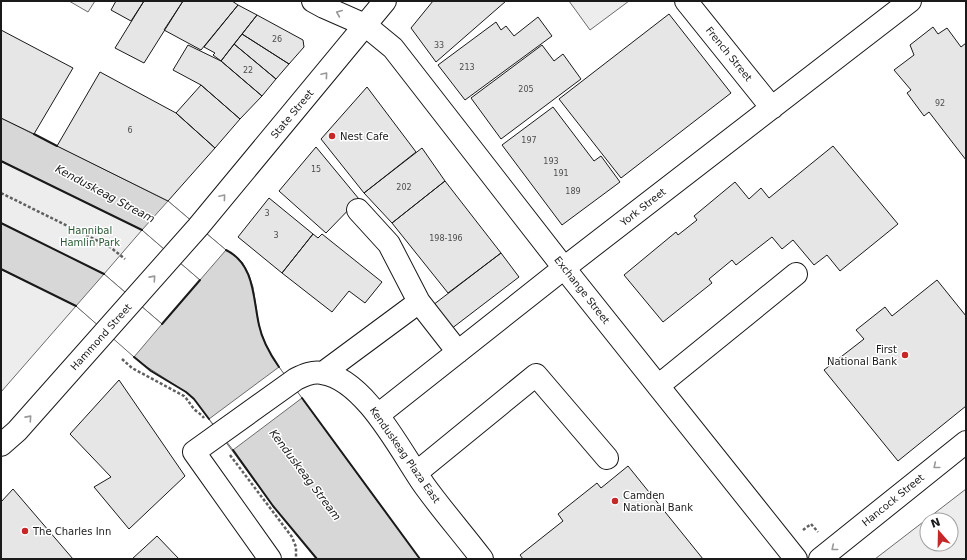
<svg xmlns="http://www.w3.org/2000/svg" width="967" height="560" font-family="'DejaVu Sans',sans-serif">
<style>
.built{fill:#ededed;stroke:#6a6a6a;fill-rule:evenodd}
.water{fill:#d7d7d7;stroke:#6a6a6a}
.pier{fill:#fff;stroke:#6a6a6a}
.building{fill:#e6e6e6;stroke:#1a1a1a}
.lines{fill:none;stroke-linecap:round;stroke-linejoin:round}
.minor-casing{stroke:#1a1a1a;stroke-width:24}
.major-casing{stroke:#1a1a1a;stroke-width:24}
.path{stroke:#5f5f5f;stroke-width:2.5;stroke-dasharray:3 2;stroke-linecap:butt}
.minor{stroke:#fff;stroke-width:22}
.major{stroke:#fff;stroke-width:22}
.wall{stroke:#1a1a1a;stroke-width:2}
.oneway{stroke:#989898}
.poi-dot{fill:#c62828;stroke:#fff;stroke-width:1.5}
.labels{text-anchor:middle;dominant-baseline:central;stroke-width:3;stroke-linejoin:round;paint-order:stroke}
.number-label{font-size:8px;fill:#4d4d4d}
.street-label{font-size:10px;fill:#1a1a1a;stroke:#fff}
.poi-label{font-size:10px;fill:#1a1a1a;stroke:#fff;text-anchor:start}
.park-label{font-size:10px;fill:#2b5a34;stroke:#fff}
.water-label{font-size:11px;font-style:italic;fill:#1a1a1a;stroke:#fff}
</style>
<rect width="100%" height="100%" fill="#fff"/>
<path class="built" d="M69 1H95L88 12Z
M569 1H629L590 30Z
M1 161 142 230 104 274 1 223Z
M1 269 76 306 1 392Z
M966 489V559H875ZM927 520H951V544H927Z"/>
<path class="water" d="M1 118 168 201 226 250 233 254 242 262 249 275 253 287 259 326 265 343 273 359 420 559H317L273 506 194 399 186 392 144 365 76 306 1 269V223L104 274 162 324 200 280 142 230 1 161Z"/>
<path class="pier" d="M168 201 226 250 200 280 142 230Z
M104 274 162 324 134 357 76 306Z
M279 367 302 398 233 450 209 419Z"/>
<path class="building" d="M116 1H144L131 21 111 10Z
M144 1H183L144 63 115 48Z
M183 1H232L238 5 201 50 164 30Z
M433 1H506L436 62 411 28Z
M238 5 257 15 221 61 213 55 215 53 204 47Z
M669 14 731 93 621 178 559 99Z
M257 15 303 40 304 47 289 64 242 34Z
M538 17 552 36 465 100 438 65 496 22 501 30 506 26 514 36Z
M933 27 938 34 947 28 961 47 966 43V160L929 112 924 116 907 93 911 90 894 70 914 55 910 45Z
M1 30 73 68 34 134 1 118Z
M242 34 289 64 276 79 234 44Z
M234 44 276 79 262 96 221 61Z
M188 45 221 61 262 96 240 119 201 85 173 70Z
M542 45 554 61 563 54 581 79 501 139 471 98Z
M100 72 176 113 215 148 168 201 57 146Z
M201 85 240 119 215 148 176 113Z
M367 87 416 152 364 193 321 139Z
M553 107 594 161 601 156 620 182 562 225 502 145Z
M833 146 898 224 840 271 827 255 814 265 793 240 782 249 772 237 736 265 732 260 709 279 712 283 663 322 624 275 676 232 678 235 697 220 694 216 735 182 749 199 761 188 769 198Z
M316 147 359 199 326 233 279 191Z
M422 148 445 181 392 223 364 193Z
M445 181 501 253 448 293 392 223Z
M269 198 313 234 282 273 238 237Z
M313 234 318 238 322 234 382 282 365 303 349 291 332 312 282 273Z
M501 253 519 277 451 329 433 305Z
M937 280 966 316V406L898 461 824 370 864 339 856 330 885 307 892 316Z
M119 380 185 476 129 529 94 487 111 477 70 434Z
M628 466 703 559H523L520 555 563 521 558 514 597 483 601 488Z
M13 489 73 559H1V502Z
M157 536 179 559H132Z"/>
<g class="lines">
<defs>
<path id="minor" d="M686 1 772 108
M365 25 393 48 564 268 796 559
M358 210 389 244 419 302
M323 373 419 302 458 352
M658 386 796 274
M378 415 564 268 910 1
M416 473 536 375 607 458
M270 559 194 452 296 379C304 375 313 371 322 373 365 379 401 452 424 485 442 510 463 534 482 559
M820 559 966 442"/>
<path id="major" d="M313 1 324 7 365 25
M1 445 17 431 198 227 385 1"/>
</defs>
<use href="#minor" class="minor-casing"/>
<use href="#major" class="major-casing"/>
<path class="path" d="M1 193 110 247 125 259
M122 359 132 368 184 396C188 400 190 404 194 409 197 412 201 414 204 418
M230 455 292 537 296 547V559
M803 530 811 524 818 532"/>
<use href="#minor" class="minor"/>
<use href="#major" class="major"/>
<path class="wall" d="M34 134 57 146
M1 161 142 230
M1 223 104 274
M226 250C255 264 253 299 259 325 262 340 270 354 279 367
M1 269 76 306
M162 324 200 280
M134 357 151 371 186 392 194 399 209 419
M302 398 420 559
M233 450 273 506 317 559"/>
</g>
<defs><path id="oneway-chevron" d="M-2-3.5L2.5 0L-2 3.5" fill="none" stroke-width="1.6" stroke-linecap="round" stroke-linejoin="round"/></defs>
<g class="oneway">
<use href="#oneway-chevron" transform="translate(339 13) rotate(-157)"/>
<use href="#oneway-chevron" transform="translate(325 75) rotate(-50)"/>
<use href="#oneway-chevron" transform="translate(223 197) rotate(-50)"/>
<use href="#oneway-chevron" transform="translate(153 278) rotate(-48)"/>
<use href="#oneway-chevron" transform="translate(29 418) rotate(-48)"/>
<use href="#oneway-chevron" transform="translate(936 466) rotate(141)"/>
<use href="#oneway-chevron" transform="translate(834 548) rotate(141)"/>
</g>
<g class="poi-dot">
<circle cx="332" cy="136" r="4"/>
<circle cx="905" cy="355" r="4"/>
<circle cx="615" cy="501" r="4"/>
<circle cx="25" cy="531" r="4"/>
</g>
<g class="labels">
<g class="number-label">
<text x="277" y="39">26</text>
<text x="439" y="45">33</text>
<text x="467" y="67">213</text>
<text x="248" y="70">22</text>
<text x="526" y="89">205</text>
<text x="940" y="103">92</text>
<text x="130" y="130">6</text>
<text x="529" y="140">197</text>
<text x="551" y="161">193</text>
<text x="316" y="169">15</text>
<text x="561" y="173">191</text>
<text x="404" y="187">202</text>
<text x="573" y="191">189</text>
<text x="267" y="213">3</text>
<text x="276" y="235">3</text>
<text x="446" y="238">198-196</text>
</g>
<g class="street-label">
<text transform="translate(729 54) rotate(51)">French Street</text>
<text transform="translate(292 114) rotate(-50)">State Street</text>
<text transform="translate(643 207) rotate(-38)">York Street</text>
<text transform="translate(582 290) rotate(52)">Exchange Street</text>
<text transform="translate(101 337) rotate(-48)">Hammond Street</text>
<text transform="translate(405 455) rotate(55)">Kenduskeag Plaza East</text>
<text transform="translate(893 500) rotate(-39)">Hancock Street</text>
</g>
<g class="poi-label">
<text x="340" y="136">Nest Cafe</text>
<text x="897" y="349" text-anchor="end">First<tspan x="897" dy="12">National Bank</tspan></text>
<text x="623" y="495">Camden<tspan x="623" dy="12">National Bank</tspan></text>
<text x="33" y="531">The Charles Inn</text>
</g>
<g class="park-label">
<text x="90" y="230">Hannibal<tspan x="90" dy="12">Hamlin Park</tspan></text>
</g>
<g class="water-label">
<text transform="translate(105 194) rotate(28)">Kenduskeag Stream</text>
<text transform="translate(305 475) rotate(53)">Kenduskeag Stream</text>
</g>
</g>
<rect width="967" height="560" fill="none" stroke="#1a1a1a" stroke-width="4"/>
<g transform="translate(939 532) rotate(340)"><circle r="19" fill="#ffffff" stroke="#a3a3a3"/>
<path d="M0-3L7 15L0 10L-7 15Z" fill="#c62828"/>
<text y="-6" font-size="11" font-weight="bold" text-anchor="middle" fill="#1a1a1a">N</text>
</g>
</svg>
